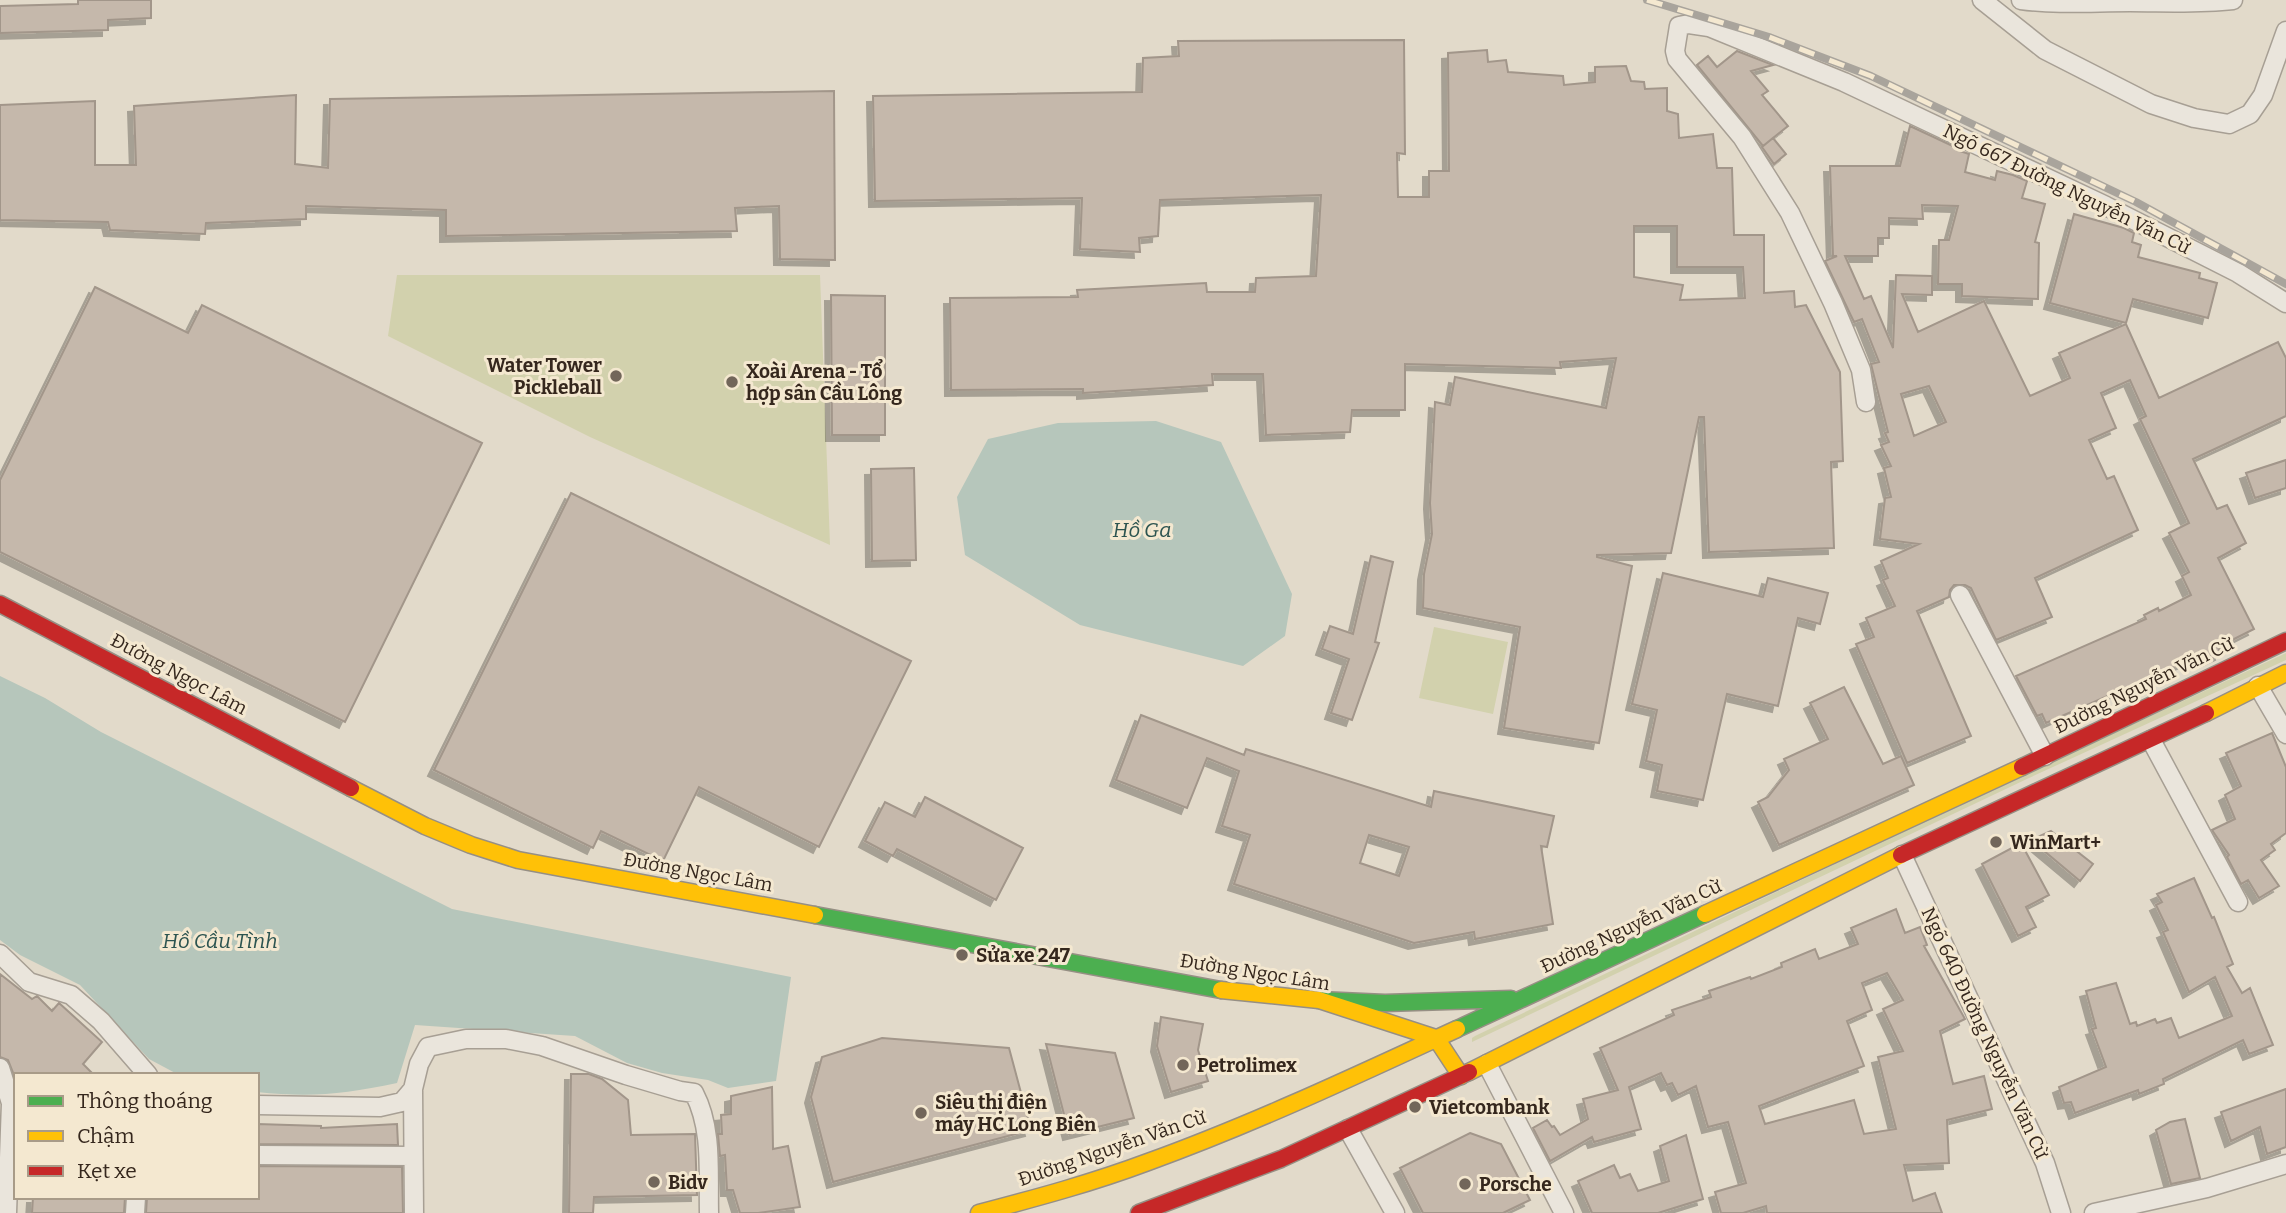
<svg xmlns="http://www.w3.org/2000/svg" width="2286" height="1213" font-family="Bitter,serif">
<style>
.green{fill:#d2d1ad}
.water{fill:#b6c6bb}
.building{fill:#c5b8ab;stroke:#a2968a;stroke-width:2;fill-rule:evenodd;filter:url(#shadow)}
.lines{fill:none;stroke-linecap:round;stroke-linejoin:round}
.street-casing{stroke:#a79f94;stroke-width:21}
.fast-casing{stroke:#968f84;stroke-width:19}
.slow-casing{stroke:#968f84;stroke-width:19}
.jam-casing{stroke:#968f84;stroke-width:19}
.street{stroke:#eae5dc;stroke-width:18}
.fast{stroke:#4caf50;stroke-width:16}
.slow{stroke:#ffc107;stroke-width:16}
.jam{stroke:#c62828;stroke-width:16}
.rail-casing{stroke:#a9a49c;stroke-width:8}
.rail{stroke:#f4e8d0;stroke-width:5;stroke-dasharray:16;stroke-linecap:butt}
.poi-dot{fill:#72665a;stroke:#f4e8d0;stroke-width:2.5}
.labels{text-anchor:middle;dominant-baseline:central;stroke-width:6;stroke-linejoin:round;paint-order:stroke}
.street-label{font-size:19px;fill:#35271d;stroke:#f4e8d0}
.poi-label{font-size:19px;font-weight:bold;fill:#35271d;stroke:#f4e8d0;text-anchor:start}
.water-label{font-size:21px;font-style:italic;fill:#2c5450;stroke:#f4e8d0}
</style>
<defs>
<filter id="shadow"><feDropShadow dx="-6" dy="6" stdDeviation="0" flood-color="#0004"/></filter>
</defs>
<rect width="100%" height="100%" fill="#e2daca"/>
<path class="green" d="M397 275H820L830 545 590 437 388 336Z
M1434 627 1508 642 1493 714 1419 698Z
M2286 653V660L2029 778 1472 1042V1038L1475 1036 1900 833Z"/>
<path class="water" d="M1156 421 1221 442 1292 594 1285 636 1243 666 1080 625 965 555 957 497 988 439 1058 423Z
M0 676 45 698 101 732 452 909 791 977 776 1081 728 1088 708 1080 662 1073 627 1063 575 1036 415 1025 397 1083C344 1094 311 1098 257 1092V1075H179L149 1059 80 985 20 955 0 940Z"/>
<path class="building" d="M78 0H151V18L108 20V30L0 33V6L78 4Z
M1404 40 1405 154 1397 153 1398 197H1429V171H1449L1448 53 1487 50 1488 62 1506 60 1508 72 1563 76 1564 85 1595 82V67L1626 66 1631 81 1644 82 1645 89 1667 88V111L1678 114 1679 138 1713 134 1717 168H1732L1734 235H1764V293L1794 291 1795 307 1806 305 1840 372 1843 461 1831 462 1834 548 1709 552 1704 417H1699L1671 553 1597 555V557L1632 566 1599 743 1504 728 1520 627 1423 608 1424 574 1432 534 1430 503 1435 402 1450 405 1455 377 1606 408 1616 358 1560 362 1561 368 1405 364V410H1352L1350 432 1266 435 1263 374H1212L1213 385 1083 393V389L951 390 950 298 1078 297 1077 290 1206 283 1207 292H1255L1256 278 1316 276 1321 195 1160 200 1158 236 1139 238 1140 252 1080 249 1082 198 875 201 873 96 1142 92 1143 58 1179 56 1178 41ZM1634 226H1677V267H1743L1745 298 1680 300 1683 285 1634 277Z
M1737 51 1773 65 1751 71 1768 91 1762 95 1788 126 1763 146 1697 65 1708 56 1717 67Z
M834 91 835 260 780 259 779 206 735 208 737 231 446 236V210L306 206V219L206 223 205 234 110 230 108 222 0 220V105L95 101V165H136L134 106 296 95 295 164 328 168 330 99Z
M1910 126 1957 148V150L1969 154 1965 172 1995 180 1997 171 2013 175 2027 181 2022 198 2045 204 2035 242 2039 243 2038 299 1962 296V284H1938L1939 240H1949L1958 206 1922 205 1923 219 1889 218V238H1878V256H1845L1864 299 1871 296 1893 348 1896 275 1932 276V295L1902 294 1918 332 1984 301 2030 396 2070 378 2059 353 2126 324 2159 398 2278 342 2286 358V416L2193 459 2217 509 2227 505 2246 543 2218 558 2254 629 2218 647 2221 654 2204 662 2201 655 2046 723 2042 714 2037 716 2016 676 2146 619 2144 615 2158 608 2159 611 2191 595 2182 576 2189 572 2169 533 2189 523 2140 419 2146 416 2130 380 2101 393 2116 428 2089 440 2107 479 2114 476 2138 530 2035 578 2052 617 1996 640 1971 588 1965 585H1954L1950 590 1949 597 1917 611 1971 736 1907 763 1856 644 1874 637 1866 618 1895 606 1883 580 1888 578 1881 561 1919 544 1880 539 1885 498 1891 497 1884 468 1891 466 1881 445 1889 442 1885 433 1888 432 1871 364 1879 362 1862 319 1854 322 1825 261 1837 256H1833L1830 166H1900ZM1929 386 1946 422 1914 436 1901 394Z
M1773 138 1786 154 1774 164 1762 147Z
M2074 214 2124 228 2134 233 2132 242 2141 245 2138 257 2200 273 2199 278 2217 283 2208 318 2133 299 2126 323 2050 303Z
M95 287 188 333 202 305 482 443 345 722 0 552V480Z
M831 295 885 296V435H832Z
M2286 460V488L2255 498 2246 473Z
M914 468 916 560 872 561 871 469Z
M571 493 911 661 819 847 699 787 663 861 601 831 593 848 434 770Z
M1371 556 1393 562 1375 642 1379 643 1352 720 1331 713 1349 659 1322 649 1330 626 1353 634Z
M1663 573 1763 597 1768 578 1828 593 1820 624 1798 618 1778 706 1727 694 1703 800 1657 791 1662 765 1646 761 1657 710 1632 704Z
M1844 687 1883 764 1901 756 1914 785 1779 845 1758 802 1768 797 1789 770 1784 759 1828 739 1810 703Z
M1141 715 1244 755 1246 749 1431 807 1434 791 1554 816 1547 847 1541 846 1553 924 1475 939 1474 932 1414 943 1234 884 1250 835 1222 826 1239 771 1207 758 1187 808 1116 780ZM1369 835 1409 847 1399 876 1360 863Z
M2272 733 2286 767V833L2271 844 2275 850 2261 860 2279 886 2259 898 2248 880 2241 884 2227 857 2229 855 2212 830 2235 819 2225 795 2241 786 2226 753Z
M925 797 1023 848 996 900 897 849 893 856 865 841 885 802 915 817Z
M2051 831 2093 864 2080 881 2031 840Z
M2021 843 2049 895 2026 907 2036 927 2018 936 1982 864Z
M2194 878 2212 918 2214 917 2233 964 2227 967 2242 993 2250 988 2273 1045 2249 1054 2243 1040 2163 1079 2164 1084 2139 1094 2138 1090 2075 1113 2071 1102 2064 1103 2059 1087 2106 1067 2092 1029 2096 1028 2086 991 2116 983 2130 1024 2136 1022 2137 1026 2155 1019 2157 1023 2171 1018 2179 1038 2232 1016 2215 977 2189 992 2163 932 2168 930 2156 905 2162 902 2157 894Z
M1896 909 1905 933 1920 927 1927 945 1924 946 1965 1019 1940 1031 1953 1084 1984 1076 1992 1109 1947 1120 1949 1163 1904 1165 1913 1201 1935 1193 1942 1213H1767L1766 1206 1743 1213H1721L1715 1192 1746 1183 1728 1122 1708 1127 1696 1086 1678 1095 1672 1083 1667 1085 1661 1073 1629 1087 1641 1129 1594 1142 1592 1137 1550 1161 1533 1128 1547 1120 1552 1127 1554 1126 1560 1135 1588 1119 1583 1099 1618 1090 1600 1048 1674 1015 1672 1010 1711 997 1709 991 1750 977 1751 979 1782 967 1781 963 1815 949 1819 959 1858 944 1851 928ZM1887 973 1903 1000 1883 1009 1903 1051 1878 1057 1896 1129 1864 1134 1854 1100 1765 1124 1759 1106 1864 1066 1847 1021 1872 1010 1862 983Z
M0 974 32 999 37 996 52 1011 59 1003 102 1042 83 1064 94 1075H14L8 1060 0 1057Z
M1161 1017 1203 1024 1198 1050 1208 1081 1171 1092 1157 1046Z
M882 1038 1009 1048 1031 1130 833 1182 811 1097 822 1057Z
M1046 1044 1115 1053 1134 1118 1069 1134Z
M571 1074H589L602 1079 628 1100 631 1135 695 1134 697 1195 594 1197 593 1213H569Z
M772 1087 773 1149 788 1146 800 1207 758 1213H740L733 1190H727L725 1155 720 1156 718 1134H722L721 1115 731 1114V1096Z
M2286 1089V1147L2267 1154 2260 1127 2231 1141 2221 1112Z
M2185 1119 2200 1178 2171 1184 2156 1130 2170 1122Z
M257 1124 321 1126V1128L397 1124 398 1145 257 1144Z
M1470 1133 1501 1144 1530 1200 1503 1213H1423L1400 1168Z
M1686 1135 1703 1199 1658 1213H1592L1578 1181 1614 1165 1620 1178 1630 1174 1638 1191 1669 1181 1660 1146Z
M257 1166 402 1167 403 1213H146L147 1197H257Z
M33 1197H125L124 1213H32Z"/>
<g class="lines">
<defs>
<path id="street" d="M1982 0 2045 50 2151 104 2194 118 2229 124 2250 114 2263 95 2286 31
M2021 0C2057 5 2093 2 2130 2 2164 2 2198 4 2233 0
M1866 402 1861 370 1833 303 1790 213 1742 137 1677 59 1675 51 1679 26 1689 24 1709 27 1844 82 2106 206 2238 273 2286 303
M1960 595 2045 756
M2258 686 2286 734
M2151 740 2238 902
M1902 855 2045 1163 2061 1213
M0 954 29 982 71 995 101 1021 148 1075
M1487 1064 1564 1213
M0 1068 11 1103 7 1213
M413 1089 414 1213
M257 1105 380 1107 402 1102 413 1089 419 1064 428 1047 466 1039H506L542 1046 626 1075 680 1091 694 1093C713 1129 708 1173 709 1213
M1348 1129 1395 1213
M257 1155 413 1156
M135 1213 136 1197
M2094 1213 2207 1188 2286 1164"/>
<path id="fast" d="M815 915 1221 990
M1319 1000 1385 1003 1511 999
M1457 1029 1705 914"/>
<path id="slow" d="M2206 713 2286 673
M351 788 425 826 471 845 518 860 815 915
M1705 914 2022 767
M1221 990 1319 1000 1436 1038 1461 1076
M1469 1072 1901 855
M979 1213C1036 1198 1092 1183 1148 1162 1253 1124 1355 1076 1457 1029"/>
<path id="jam" d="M0 604 351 788
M2022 767 2286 641
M1901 855 2206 713
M1139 1213 1281 1159 1469 1072"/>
</defs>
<use href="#street" class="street-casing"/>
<use href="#fast" class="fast-casing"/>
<use href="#slow" class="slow-casing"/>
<use href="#jam" class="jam-casing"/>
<use href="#street" class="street"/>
<use href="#fast" class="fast"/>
<use href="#slow" class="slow"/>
<use href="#jam" class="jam"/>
<defs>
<path id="rail" d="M1647 0 1769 37 1871 76 2136 202 2286 284"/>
</defs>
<use href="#rail" class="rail-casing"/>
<use href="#rail" class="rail"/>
</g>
<g class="poi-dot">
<circle cx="616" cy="376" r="7"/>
<circle cx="732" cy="382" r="7"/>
<circle cx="1996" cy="842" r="7"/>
<circle cx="962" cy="955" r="7"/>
<circle cx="1183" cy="1065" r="7"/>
<circle cx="1415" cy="1107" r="7"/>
<circle cx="921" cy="1113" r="7"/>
<circle cx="654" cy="1182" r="7"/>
<circle cx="1465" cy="1184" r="7"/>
</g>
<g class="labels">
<g class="street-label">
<text transform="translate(2067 189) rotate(26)">Ngõ 667 Đường Nguyễn Văn Cừ</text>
<text transform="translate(179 674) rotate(28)">Đường Ngọc Lâm</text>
<text transform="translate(2144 685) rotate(-26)">Đường Nguyễn Văn Cừ</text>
<text transform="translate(698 872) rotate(10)">Đường Ngọc Lâm</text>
<text transform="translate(1631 926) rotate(-25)">Đường Nguyễn Văn Cừ</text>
<text transform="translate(1255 972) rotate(9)">Đường Ngọc Lâm</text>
<text transform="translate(1985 1033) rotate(65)">Ngõ 640 Đường Nguyễn Văn Cừ</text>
<text transform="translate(1112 1148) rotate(-19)">Đường Nguyễn Văn Cừ</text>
</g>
<g class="poi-label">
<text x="602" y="365" text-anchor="end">Water Tower<tspan x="602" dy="22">Pickleball</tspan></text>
<text x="746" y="371">Xoài Arena - Tổ<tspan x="746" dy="22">hợp sân Cầu Lông</tspan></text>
<text x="2010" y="842">WinMart+</text>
<text x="976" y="955">Sửa xe 247</text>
<text x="1197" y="1065">Petrolimex</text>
<text x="935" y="1102">Siêu thị điện<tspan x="935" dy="22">máy HC Long Biên</tspan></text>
<text x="1429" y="1107">Vietcombank</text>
<text x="668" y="1182">Bidv</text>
<text x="1479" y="1184">Porsche</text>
</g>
<g class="water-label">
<text x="1142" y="530">Hồ Ga</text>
<text x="220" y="941">Hồ Cầu Tình</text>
</g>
</g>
<rect x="14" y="1073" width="245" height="126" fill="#f4e8d0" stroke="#a89b88" stroke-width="2"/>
<rect x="28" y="1096" width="35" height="10" fill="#4caf50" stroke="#a89b88" stroke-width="2"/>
<text x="77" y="1108" font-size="21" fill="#35271d">Thông thoáng</text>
<rect x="28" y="1131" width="35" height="10" fill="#ffc107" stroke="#a89b88" stroke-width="2"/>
<text x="77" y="1143" font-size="21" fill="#35271d">Chậm</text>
<rect x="28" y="1166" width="35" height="10" fill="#c62828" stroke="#a89b88" stroke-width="2"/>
<text x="77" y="1178" font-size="21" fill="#35271d">Kẹt xe</text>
</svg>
